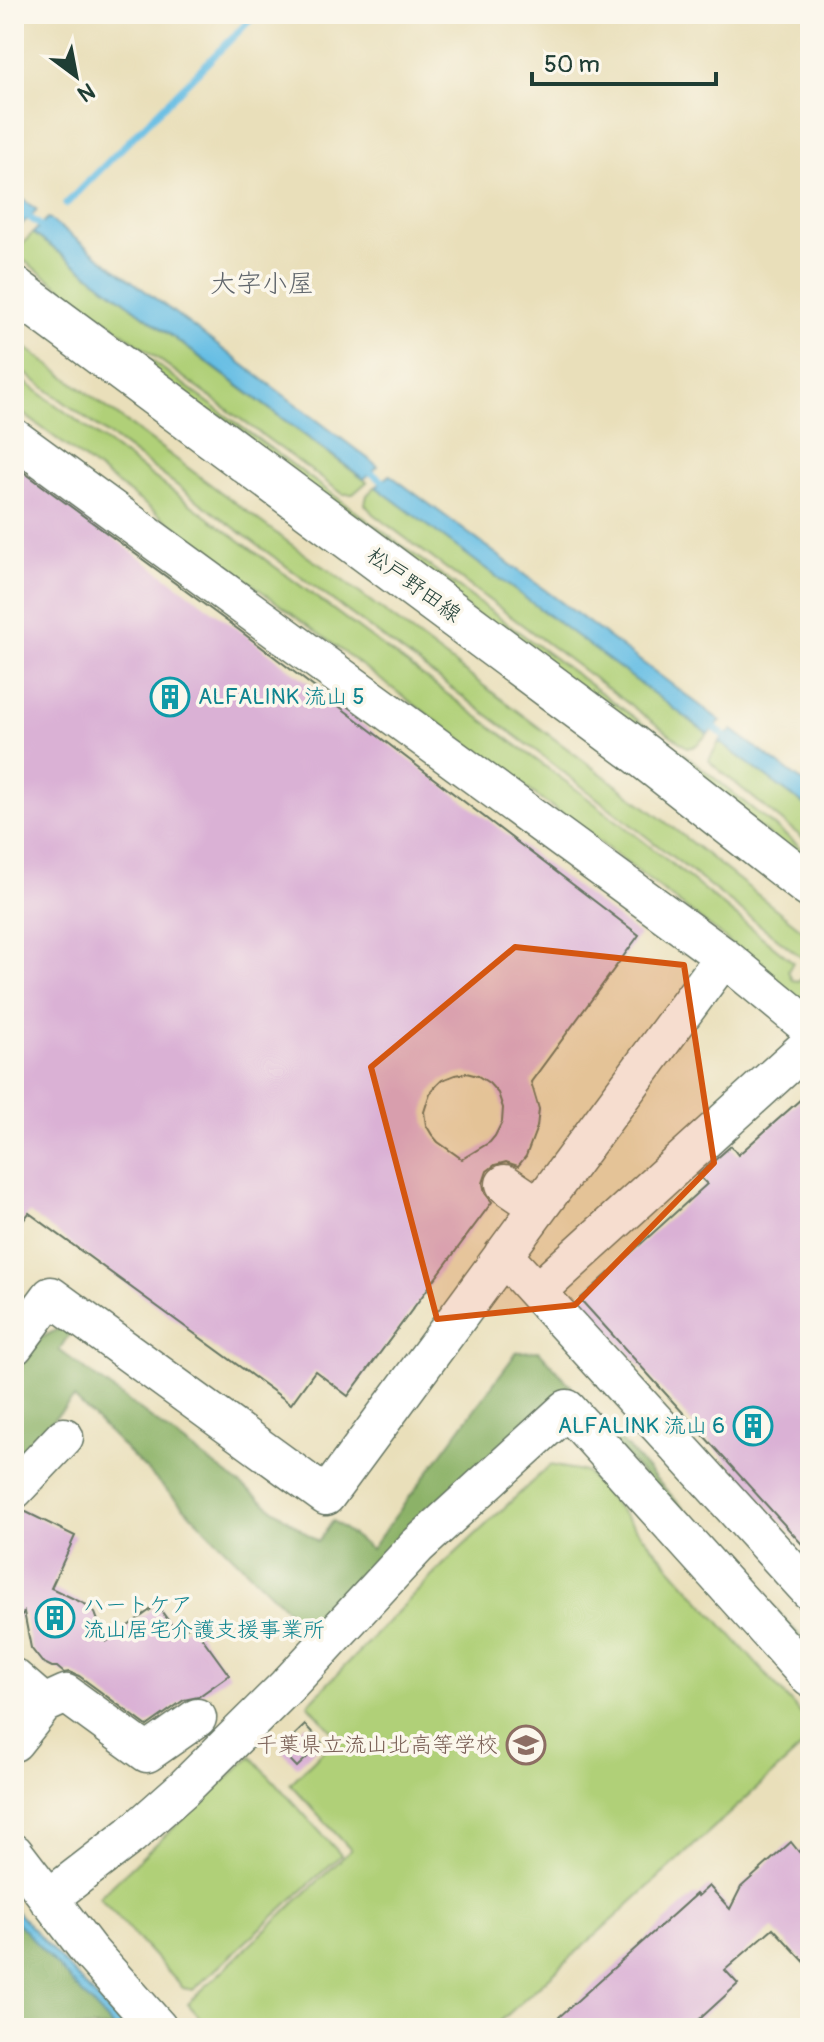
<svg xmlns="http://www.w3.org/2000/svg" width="824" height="2042" font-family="Pangolin,'Klee One',sans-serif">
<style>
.green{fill:#b0d078;stroke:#688656;stroke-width:2}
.forest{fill:#8cb268;stroke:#56784e;stroke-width:2}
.water{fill:#66bee4;stroke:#427e8c;stroke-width:2}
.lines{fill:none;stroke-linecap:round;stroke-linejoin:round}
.stream{stroke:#66bee4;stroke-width:7}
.building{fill:#dab1d5;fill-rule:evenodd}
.minor-casing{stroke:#667663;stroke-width:41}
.major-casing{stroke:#667663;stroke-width:47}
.minor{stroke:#fff;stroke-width:38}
.major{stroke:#fff;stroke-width:44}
.marked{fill:#d45610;fill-opacity:0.2;stroke:#d45610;stroke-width:6;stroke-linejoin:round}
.labels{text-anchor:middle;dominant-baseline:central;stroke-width:7;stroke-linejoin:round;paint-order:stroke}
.street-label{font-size:22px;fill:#1f3d34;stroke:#fbf7ec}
.culture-label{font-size:22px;fill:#0d838f;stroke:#fbf7ec;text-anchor:start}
.education-label{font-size:22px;fill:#785e54;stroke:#fbf7ec;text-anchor:end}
.quarter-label{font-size:26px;fill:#60666c;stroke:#fbf7ec}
</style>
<rect width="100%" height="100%" fill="#fbf7ec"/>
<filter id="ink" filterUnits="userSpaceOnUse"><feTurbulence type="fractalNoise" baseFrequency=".0125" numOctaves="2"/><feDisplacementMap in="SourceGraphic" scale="16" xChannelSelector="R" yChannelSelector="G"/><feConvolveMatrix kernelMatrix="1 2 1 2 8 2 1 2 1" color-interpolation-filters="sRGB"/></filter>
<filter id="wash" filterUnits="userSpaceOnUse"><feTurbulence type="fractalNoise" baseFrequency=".006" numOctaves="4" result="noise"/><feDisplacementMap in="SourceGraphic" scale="32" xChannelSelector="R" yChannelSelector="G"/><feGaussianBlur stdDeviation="1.8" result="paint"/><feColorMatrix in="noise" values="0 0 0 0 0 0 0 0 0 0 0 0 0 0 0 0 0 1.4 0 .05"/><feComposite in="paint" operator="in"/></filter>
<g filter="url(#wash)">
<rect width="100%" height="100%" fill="#e9dfba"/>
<path class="green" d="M33 233 367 482 353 494H343L23 260 19 256 18 248Z
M14 265H17L60 293 692 760 810 855V866L15 268Z
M14 339 311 559 330 571 659 817 810 936V964L535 750 14 365Z
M14 374 577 790 652 848 793 962 788 971 792 980 799 981 808 973 810 975V1008L713 929 607 848 14 407Z
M375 487H376L708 734 695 746 688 748 373 514 365 504 367 495Z
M719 742 810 809V844L712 764 709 760Z
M550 1465 586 1472 810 1724V1740L493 2028H209L187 2004 351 1850 290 1784 337 1737 308 1704 444 1564Z
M251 1756 341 1855 193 1990 183 1988 99 1897Z"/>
<path class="forest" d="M62 1327 70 1333 59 1350 318 1542 333 1521 371 1549 517 1352 539 1351 810 1647V1659L569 1394 316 1639 74 1398 14 1460V1374L41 1338Z
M14 1919 114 2028H14Z"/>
<path class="water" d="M14 193 37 210 21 225 14 220Z
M48 218 378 466 364 479 33 233Z
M390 475 721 721 708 734 376 487Z
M732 730 810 787V809L719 742Z
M14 1907 18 1913 124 2028H114L14 1919Z"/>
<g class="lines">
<path class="stream" d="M66 204 256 14
M14 206 45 229
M366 469 388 485
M706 722 731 741"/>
</g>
<g id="blocks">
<path class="building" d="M14 465 239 630 639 935 531 1082 539 1109 537 1127 526 1156 518 1166 506 1162 495 1165 487 1171 483 1183 485 1193 492 1202 348 1396 315 1371 291 1404 29 1213 14 1233ZM466 1073 478 1076 489 1083 498 1093 503 1108 502 1122 495 1136 490 1142 462 1159 438 1142 432 1135 426 1125 424 1112 430 1093 437 1085 442 1080 455 1075Z
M801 1099 810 1109V1553L580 1299 707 1184 698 1175 731 1146 738 1155Z
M22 1510 75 1536 51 1588 87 1605 95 1613 106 1642 157 1605 178 1634 192 1624 229 1675 198 1697 184 1700 147 1726 79 1676 69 1672 64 1673 57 1667H52L42 1662 31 1648 24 1612 14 1625V1511Z
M305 1725 322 1743 297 1767 280 1749Z
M791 1842 799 1852 810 1842V1968L773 1928 725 1970 738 1984 690 2028H569L559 2017 696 1894 698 1896 709 1886 730 1909 741 1887Z"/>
</g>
</g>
<g filter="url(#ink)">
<use href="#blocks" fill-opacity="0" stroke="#667663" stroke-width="2"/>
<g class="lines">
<defs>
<path id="minor" d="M14 438 724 957
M539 1207 724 957 810 1028
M503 1255 810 1591
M537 1292 810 1044
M14 1346 51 1296 326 1496 539 1207 505 1184
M14 1490 64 1437
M14 1678 44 1704 66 1694 147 1753 197 1718
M14 1742 44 1704
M14 1853 89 1951 158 2028
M48 1899 131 1835 183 1789 287 1686 417 1546 567 1409 810 1678"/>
<path id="major" d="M14 289 632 747 810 886"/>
</defs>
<use href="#minor" class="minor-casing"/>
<use href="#major" class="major-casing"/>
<use href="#minor" class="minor"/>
<use href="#major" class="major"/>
</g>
</g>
<path class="marked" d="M515 947 684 965 714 1163 575 1305 437 1319 371 1067Z"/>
<defs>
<symbol id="building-ring" viewBox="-11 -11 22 22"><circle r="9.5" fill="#fbf7ec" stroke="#0f9aa8" stroke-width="1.5"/><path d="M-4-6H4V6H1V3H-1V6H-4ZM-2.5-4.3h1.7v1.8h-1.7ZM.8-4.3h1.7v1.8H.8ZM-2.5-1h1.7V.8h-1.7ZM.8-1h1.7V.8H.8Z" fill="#0f9aa8"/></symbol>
<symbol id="school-ring" viewBox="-11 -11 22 22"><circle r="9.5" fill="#fbf7ec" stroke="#8d6e63" stroke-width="1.5"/><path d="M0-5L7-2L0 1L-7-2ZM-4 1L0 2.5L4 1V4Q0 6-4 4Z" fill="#8d6e63"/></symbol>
</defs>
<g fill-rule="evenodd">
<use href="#building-ring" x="148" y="675" width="44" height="44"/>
<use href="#building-ring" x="731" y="1404" width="44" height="44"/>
<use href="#building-ring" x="33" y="1596" width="44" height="44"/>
<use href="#school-ring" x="504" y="1723" width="44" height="44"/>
</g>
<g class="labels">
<g class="street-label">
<text transform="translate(414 585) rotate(36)">松戸野田線</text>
</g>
<g class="culture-label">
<text x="198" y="697">ALFALINK 流山 5</text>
<text x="725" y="1426" text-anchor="end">ALFALINK 流山 6</text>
<text x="83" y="1605">ハートケア<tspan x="83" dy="25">流山居宅介護支援事業所</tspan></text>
</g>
<g class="education-label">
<text x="498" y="1745">千葉県立流山北高等学校</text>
</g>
<g class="quarter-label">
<text x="262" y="284">大字小屋</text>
</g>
</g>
<rect width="824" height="2042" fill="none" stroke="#fbf7ec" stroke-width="48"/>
<g transform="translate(76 76) rotate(148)" stroke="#fbf7ec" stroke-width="6" paint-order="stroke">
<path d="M0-6L14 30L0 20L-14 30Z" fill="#1f3d34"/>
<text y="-12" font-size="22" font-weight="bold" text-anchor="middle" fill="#1f3d34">N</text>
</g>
<path d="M532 72v12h184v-12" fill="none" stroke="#1f3d34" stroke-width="4"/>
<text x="544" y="72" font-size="24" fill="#1f3d34" stroke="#fbf7ec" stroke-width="6" paint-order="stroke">50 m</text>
</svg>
